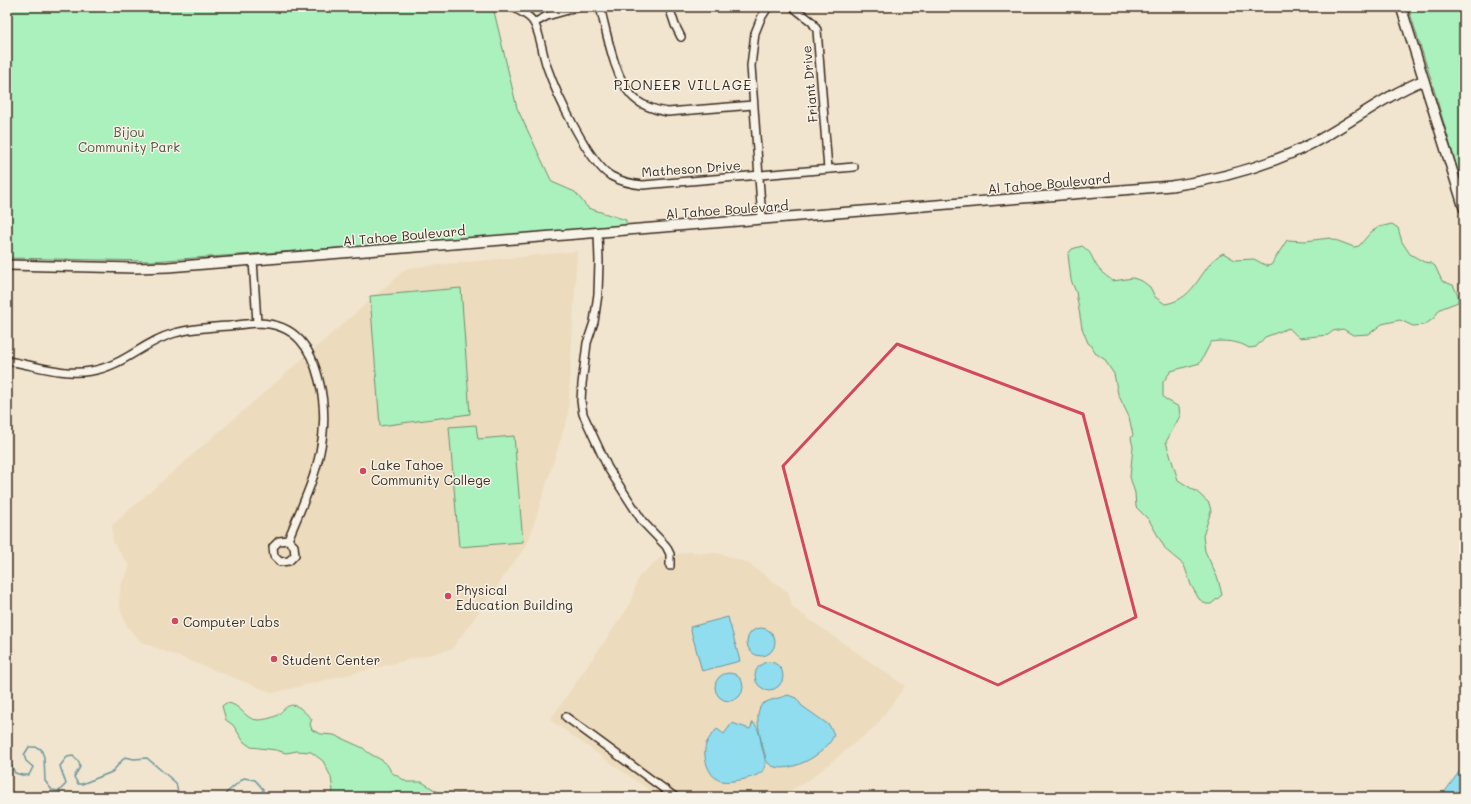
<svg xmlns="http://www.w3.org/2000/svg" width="1471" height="804" font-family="Mali,sans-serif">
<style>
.built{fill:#eddbbe}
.green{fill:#aaf1be;stroke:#728e6e}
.water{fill:#8fddee;stroke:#6d959b}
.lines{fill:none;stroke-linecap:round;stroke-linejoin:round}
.stream{stroke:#6d959b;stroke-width:1.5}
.minor-casing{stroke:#3b2a1e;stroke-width:10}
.major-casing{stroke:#3b2a1e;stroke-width:12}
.minor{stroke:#f7f3e8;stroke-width:7}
.major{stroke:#f7f3e8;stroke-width:9}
.marked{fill:none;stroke:#d1495b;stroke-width:3;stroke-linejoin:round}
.poi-dot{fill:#d1495b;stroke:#f7f3e8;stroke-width:1.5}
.labels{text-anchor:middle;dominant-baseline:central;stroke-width:3;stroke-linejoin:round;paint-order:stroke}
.street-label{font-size:13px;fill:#3b2a1e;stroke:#f7f3e8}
.park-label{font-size:13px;fill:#51523e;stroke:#f7f3e8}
.poi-label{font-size:13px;fill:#3b2a1e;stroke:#f7f3e8;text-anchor:start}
.neighbourhood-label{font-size:14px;letter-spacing:1px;fill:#3b2a1e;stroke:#f7f3e8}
</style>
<rect width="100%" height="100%" fill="#f1e5cf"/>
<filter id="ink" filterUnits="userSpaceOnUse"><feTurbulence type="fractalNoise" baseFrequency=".025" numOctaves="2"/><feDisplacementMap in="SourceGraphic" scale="8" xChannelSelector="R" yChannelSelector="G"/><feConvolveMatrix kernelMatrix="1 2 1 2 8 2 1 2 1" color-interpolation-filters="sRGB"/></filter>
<g filter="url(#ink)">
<path class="built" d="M577 251 568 416 528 543 452 649 273 693 141 642 135 636 127 626 121 612 119 599 121 584 130 567 113 542 112 525 407 268Z
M688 552 718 553 748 563 788 592 793 608 905 686 876 726 809 780 780 797H659L550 720 629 606 639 576 660 558Z"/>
<path class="green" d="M7 7H493L517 108 552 182 575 192 588 208 626 220V225L467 239 151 261 7 258Z
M1408 7H1464V192L1430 76Z
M1392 224 1398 228 1402 242 1410 254 1424 262 1431 263 1435 266 1442 281 1453 285 1458 295V302L1440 309 1433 319 1424 325 1413 326 1400 320 1382 324 1369 334 1353 335 1343 329 1333 331 1328 335 1299 338 1289 328 1265 337 1256 347 1249 348C1239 341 1223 340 1211 342L1200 363 1171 371 1163 382V396L1165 399 1179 407 1180 416 1166 442 1178 480 1197 492 1209 503 1211 511 1203 536 1205 551 1218 579 1222 595 1211 604H1206L1199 599 1191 585 1184 565 1166 550 1149 520 1136 507 1135 493 1130 477 1133 447 1131 438 1133 435 1129 417 1118 394 1114 374 1104 359 1095 353 1092 346 1088 343 1082 328 1076 292 1071 280 1068 254 1072 249 1082 246C1092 253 1090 254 1095 263 1099 271 1106 276 1113 281L1133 278 1142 281 1150 287 1155 297 1165 304C1198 299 1200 265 1223 253L1235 260 1254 259 1267 266 1271 265 1287 240 1305 241 1330 238 1354 247 1359 246 1371 232 1379 227Z
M461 288 470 414 380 426 370 296Z
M476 425 478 439 514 436 523 542 459 547 449 427Z
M226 703C241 703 244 720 258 720 263 720 272 718 276 716 284 711 288 700 300 708 304 711 308 716 312 719L310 724 312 730 321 734 334 735 363 748C373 759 386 757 391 772L407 782H422L438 792 453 794 463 793 477 797H321L330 796 333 791 331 777 323 761 311 752 297 751 286 753 276 750 251 747 244 742 233 725 226 720 222 706Z"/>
<path class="water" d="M728 617 740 661 702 671 690 627Z
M747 642a14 14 0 1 1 28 0a14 14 0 1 1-28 0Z
M755 676a14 14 0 1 1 28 0a14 14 0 1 1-28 0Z
M715 687a14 14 0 1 1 28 0a14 14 0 1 1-28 0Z
M788 695 796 698 802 706 829 725 834 734C830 753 782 780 767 762 764 749 750 711 764 703 771 699 781 698 788 695Z
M753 722C760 729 760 739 762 748 764 755 767 762 764 769 760 778 730 783 721 781 708 777 702 756 706 744 708 739 713 733 717 729L724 734 732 723 750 729Z
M1464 765V797H1441Z"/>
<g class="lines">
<path class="stream" d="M7 756 15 773 22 775H29L33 767 26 761 24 755 29 747H35L41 749 44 757 45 781 52 790 59 791 66 784 60 766 67 757 73 756 79 762 80 767 74 777 78 784H82L112 772 125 757 134 759 147 758 176 783 179 797
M226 797V793L244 778 255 780 263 789 262 797
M382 797 394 791 403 797"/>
<defs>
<path id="minor" d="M513 7C520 12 530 15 534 23 541 36 542 53 547 67 556 93 588 162 611 176 622 182 631 184 643 185L854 167
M600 7C607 33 614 77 632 96 641 106 655 110 668 112L753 105
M669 7 675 25 681 37
M793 7 812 22 817 30 828 169
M534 23 547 16 579 7
M762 219 751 66 755 33 761 18 768 7
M598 232 599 261 598 294 594 322 587 343 582 384 581 401 583 414 608 468 643 522 666 546 670 554V566
M253 260 257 323
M7 361C35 365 62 376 91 371 124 366 144 341 175 333 193 328 211 327 229 326 239 325 250 323 259 323 296 324 311 348 319 380 325 404 325 429 320 452 314 482 299 512 288 540L279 541 273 547 274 556 280 562 289 561 295 555 294 546 288 540
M566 717 675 797"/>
<path id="major" d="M1401 7 1464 208
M7 265 135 268 168 267 1171 186C1221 179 1268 166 1313 143 1351 123 1384 96 1424 80"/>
</defs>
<use href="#minor" class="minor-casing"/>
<use href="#major" class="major-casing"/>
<use href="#minor" class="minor"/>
<use href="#major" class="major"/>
</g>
</g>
<path class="marked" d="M897 344 1083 414 1136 617 998 685 819 605 783 466Z"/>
<g class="poi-dot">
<circle cx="363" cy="471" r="4"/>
<circle cx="448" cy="596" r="4"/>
<circle cx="175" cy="621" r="4"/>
<circle cx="274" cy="659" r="4"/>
</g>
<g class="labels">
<g class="street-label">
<text transform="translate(809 84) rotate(-95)">Friant Drive</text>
<text transform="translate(691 168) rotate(-4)">Matheson Drive</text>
<text transform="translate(1049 183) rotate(-5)">Al Tahoe Boulevard</text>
<text transform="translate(727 209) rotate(-4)">Al Tahoe Boulevard</text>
<text transform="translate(404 235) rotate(-5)">Al Tahoe Boulevard</text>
</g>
<g class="park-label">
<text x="129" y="131">Bijou<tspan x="129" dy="15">Community Park</tspan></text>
</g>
<g class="poi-label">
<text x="371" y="464">Lake Tahoe<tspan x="371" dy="15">Community College</tspan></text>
<text x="456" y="589">Physical<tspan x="456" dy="15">Education Building</tspan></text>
<text x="183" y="621">Computer Labs</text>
<text x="282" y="659">Student Center</text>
</g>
<g class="neighbourhood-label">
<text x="683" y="84">PIONEER VILLAGE</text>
</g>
</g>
<rect width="1471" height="804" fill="none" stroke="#f7f3e8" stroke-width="24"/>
<rect x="12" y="12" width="1447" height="780" fill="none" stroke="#3b2a1e" stroke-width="1.5" filter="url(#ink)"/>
</svg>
